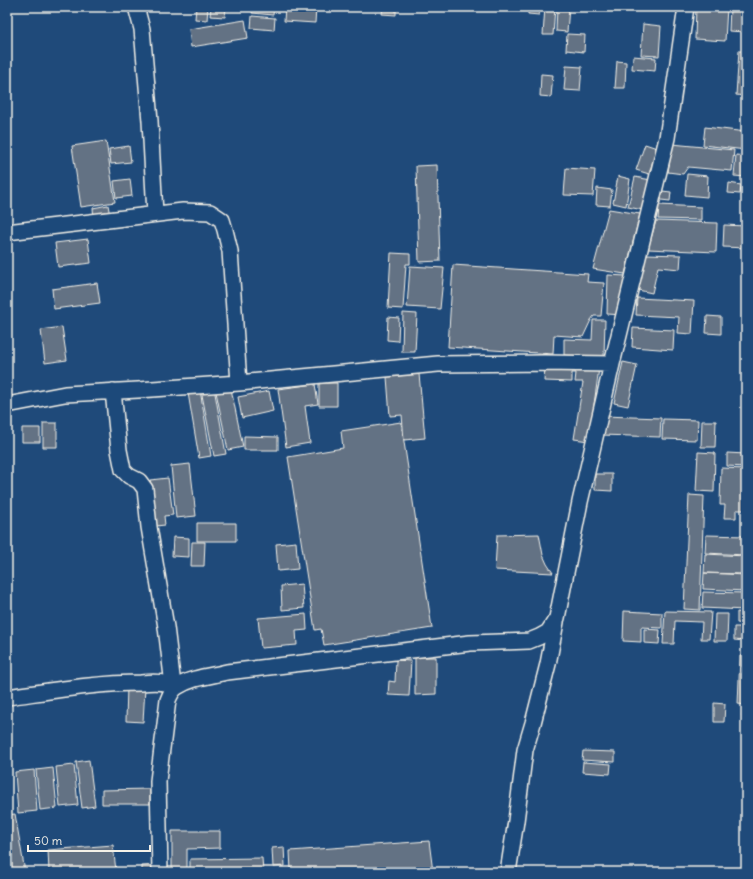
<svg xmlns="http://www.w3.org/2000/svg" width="753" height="879" font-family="Delius,sans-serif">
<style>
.building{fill:#647284;stroke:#f4f1e8}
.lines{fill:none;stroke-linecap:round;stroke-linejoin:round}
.minor-casing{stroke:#f4f1e8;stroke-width:18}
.minor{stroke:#1f4a7a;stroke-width:15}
</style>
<rect width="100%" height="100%" fill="#1f4a7a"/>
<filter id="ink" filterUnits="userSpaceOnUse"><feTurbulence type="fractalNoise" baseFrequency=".025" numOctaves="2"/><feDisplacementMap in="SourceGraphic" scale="8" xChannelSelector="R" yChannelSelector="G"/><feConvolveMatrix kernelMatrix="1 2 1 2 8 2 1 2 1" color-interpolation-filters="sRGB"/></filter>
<g filter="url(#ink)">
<path class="building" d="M196 7H208L207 20 195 19Z
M211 7H226L225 17 210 16Z
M253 7H274L273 15 252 13Z
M285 7H316L315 23 284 21Z
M383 7H396V15L382 14Z
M528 7H540L539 15 528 14Z
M545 7H555L553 35H543Z
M557 7H569L567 32 556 31Z
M696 7H727L725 41 695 39Z
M730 7H746L745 32 729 31Z
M252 16 275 18 274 30 251 28Z
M245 20 248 38 191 47 189 29Z
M643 24 661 26 659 56 641 55Z
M567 34 585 35 584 52 566 50Z
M739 51H746V96L736 95Z
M633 56 656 58 655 71 632 69Z
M617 61 626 62 625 88H615Z
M566 66 582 67 580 91 564 90Z
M541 74 553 75 551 97 540 96Z
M705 127 746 132V150L703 145Z
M106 141 115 202 81 207 72 146Z
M645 144 657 148 649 174 636 170Z
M672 144 734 150 732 171 688 167 683 174 668 172Z
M129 146 131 162 111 164 109 149Z
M736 155 746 156V177L734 176Z
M437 165 440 261 419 262 416 166Z
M566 168 595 170 593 196 564 195Z
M687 174 708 176 707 197 685 195Z
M618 176 630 179 626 206 613 203Z
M635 177 651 180 643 210 628 207Z
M130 179 132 196 116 198 114 181Z
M729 183 741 185 740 194 728 193Z
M597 188 612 190 610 206 596 205Z
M662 191 671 192 670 201 661 200Z
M108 205 110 216 94 219 93 208Z
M659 205 701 207V220L658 219Z
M609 209 640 214 625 274 593 269Z
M656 221 717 223 716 252 648 249Z
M724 225 746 226V248L723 247Z
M88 239 91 263 58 267 55 243Z
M391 253 410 254V264H406L403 309 388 308Z
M645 254 681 255 680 269 658 267 652 293 638 290Z
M453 265 588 274 587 282 604 283 601 316H594L591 320 583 337 554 335 553 354 448 347Z
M410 266 444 268 440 309 407 307Z
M608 275 626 276 624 315 607 314Z
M97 283 100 303 54 309 52 289Z
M637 298 694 301 692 334 678 333 679 317 636 315Z
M403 313 417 314 415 352H402Z
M707 316 721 317V334L706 333Z
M388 317 399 318 398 341 387 340Z
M593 320H605L604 356 564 355V339L592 340Z
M62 327 67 360 45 363 41 330Z
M633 328 674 330 673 350 632 347Z
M623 362 637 365 628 406 614 403Z
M545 366 599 368 589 441 574 439 583 382H575L576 373H572V382L544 381Z
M419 374 425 438 404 440 402 415 390 416 387 377Z
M319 383H337V406H319Z
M230 384 243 447 228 450 215 387Z
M315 384 318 404 305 406 310 443 286 447 278 389Z
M214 388 226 454 214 456 201 390Z
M200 390 211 456 199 458 188 393Z
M269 391 273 411 242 418 238 397Z
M603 416 661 418 660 437 602 435Z
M663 419 698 420 697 440 662 439Z
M702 421H716L715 447H701Z
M401 422 432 628 324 645 321 629 315 630 288 457 343 448 341 431Z
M43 423H57V447H43Z
M22 428H40V442H22Z
M244 436 278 437V450H244Z
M698 452 715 453 714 492 696 491Z
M727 453 746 454V467L727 466Z
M190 464 196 516 176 518 171 466Z
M721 468 746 469V514H744V510H736V518H724L725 505H720Z
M595 474H612V491L595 490Z
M168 478 173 515 164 516 165 525 156 526 150 480Z
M689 495 704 496 700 610 684 609Z
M197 523H236V541H197Z
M539 534 543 555 547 564 553 573 495 570 497 535Z
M706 535 746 536V555L705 553Z
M173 537 189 538V557L172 556Z
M192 542H205L204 566H191Z
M296 542 298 569 278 571 276 544Z
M705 554 746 556V574L704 573Z
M704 573 746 575V591L703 589Z
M302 584 304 608 282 610 281 586Z
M703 592 746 593V610L702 608Z
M624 611 662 613V628L641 627V642L623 641Z
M665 611 711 612 709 639H701L702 622 675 621 674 644H663Z
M737 612 746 613V624L737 623Z
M306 614 307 630 296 631 297 645 261 648 258 618Z
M715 614H728L727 641H714Z
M734 627H746V641L734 640Z
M644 629 660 630 659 644 644 643Z
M740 656H746V705L738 704Z
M415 657H436V694L415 695Z
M396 660 411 661 409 696 388 695 389 681 395 682Z
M127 686 145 687 143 722 126 721Z
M714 703 725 704 724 722H714Z
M743 708H746V717L742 716Z
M583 751 615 752V762L582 760Z
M89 760 95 806 82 808 76 762Z
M583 762 611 764 610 774 582 772Z
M74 765 78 805 60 807 56 767Z
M53 768 57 808 40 810 36 770Z
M34 770 37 811 18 813 15 772Z
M150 789V804H102V790Z
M15 814 25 872H7V815Z
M172 831H220V848L187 849V872H172Z
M429 841 433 872H276V871H291L290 851Z
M113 845 116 871 49 872 48 850Z
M284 847 285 866 273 867 272 848Z
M262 858 263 872H190V859Z
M157 865V872H142V866Z"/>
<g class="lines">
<defs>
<path id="minor" d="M136 7 142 29 150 121 155 214
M7 232 183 211 210 212 222 220 225 230 230 251 239 383
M113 391 119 450 123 470 129 476 139 481 145 489 149 527 166 627 173 685
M7 405 65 394 138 390 239 383 438 364 544 363 612 364
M7 697C51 691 96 683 141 683 151 682 167 681 176 687
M160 872 158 781 168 700C170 695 172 690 177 687 192 677 211 676 227 672L470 643 529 641 539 637 548 632 557 618 580 502 612 364 667 138 686 7
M508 872 516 821 525 750 533 723 548 664 556 622"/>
</defs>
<use href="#minor" class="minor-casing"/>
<use href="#minor" class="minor"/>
</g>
</g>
<rect width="753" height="879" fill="none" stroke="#1f4a7a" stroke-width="24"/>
<rect x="12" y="12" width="729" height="855" fill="none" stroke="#f4f1e8" stroke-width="1.5" filter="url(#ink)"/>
<path d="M28 845v6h122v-6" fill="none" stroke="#f4f1e8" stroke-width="2"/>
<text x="34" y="845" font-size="12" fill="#f4f1e8" stroke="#1f4a7a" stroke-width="3" paint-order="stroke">50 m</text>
</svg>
